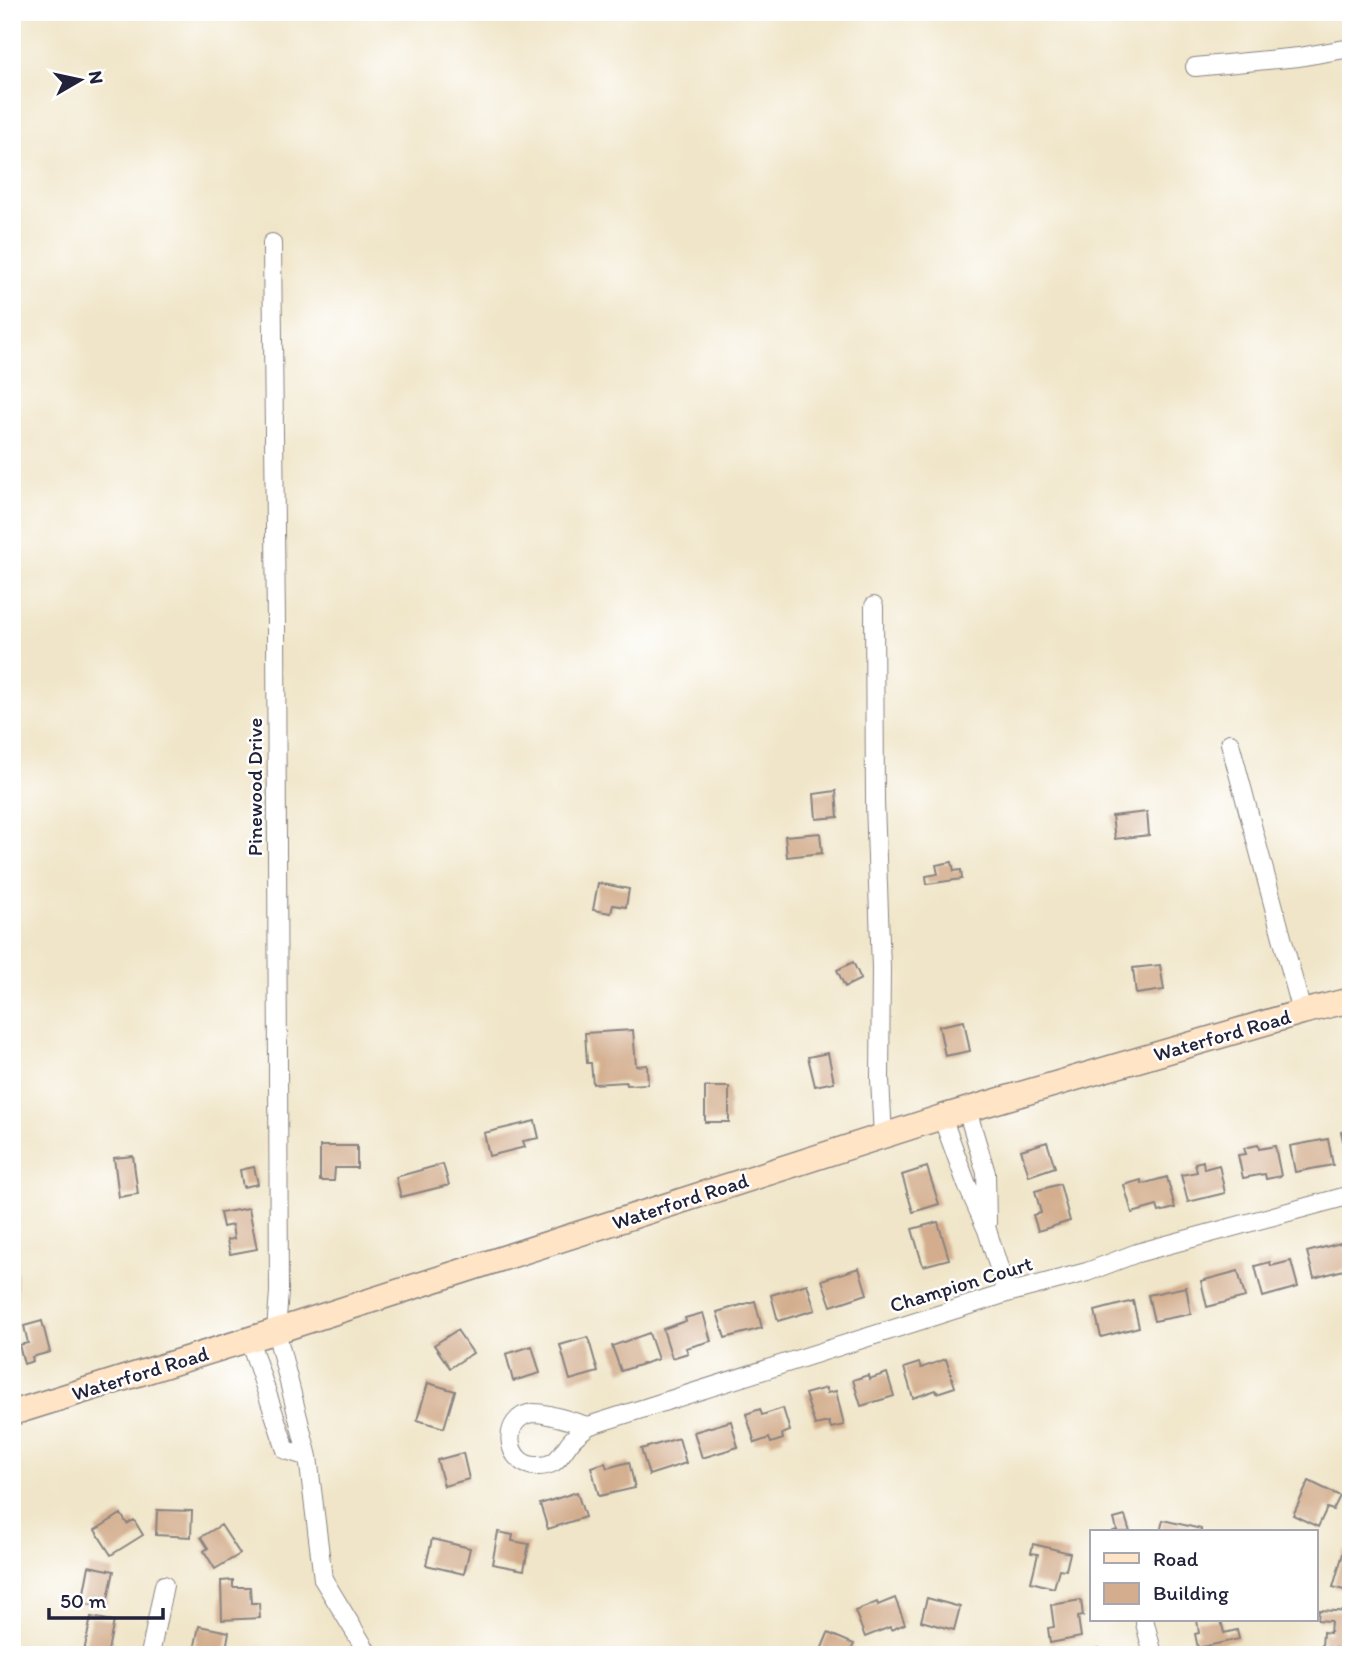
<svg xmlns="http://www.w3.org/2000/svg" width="1363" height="1667" font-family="Itim,sans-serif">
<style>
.building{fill:#d3ad8d}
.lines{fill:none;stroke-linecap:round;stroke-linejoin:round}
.minor-casing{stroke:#898482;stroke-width:20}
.secondary-casing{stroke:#898482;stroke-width:27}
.minor{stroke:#fff;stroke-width:18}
.secondary{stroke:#ffe4c6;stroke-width:24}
.labels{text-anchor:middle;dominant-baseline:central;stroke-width:5;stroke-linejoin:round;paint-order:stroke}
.street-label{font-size:21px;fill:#22223b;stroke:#fff}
</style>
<rect width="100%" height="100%" fill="#fff"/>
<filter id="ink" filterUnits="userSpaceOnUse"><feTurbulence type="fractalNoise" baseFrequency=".0143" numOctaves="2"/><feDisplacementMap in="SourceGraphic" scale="14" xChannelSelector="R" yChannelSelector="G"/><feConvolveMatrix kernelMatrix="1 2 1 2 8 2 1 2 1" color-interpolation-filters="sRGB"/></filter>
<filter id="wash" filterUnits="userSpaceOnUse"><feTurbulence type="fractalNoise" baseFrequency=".00686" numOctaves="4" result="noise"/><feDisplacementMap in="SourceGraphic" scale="28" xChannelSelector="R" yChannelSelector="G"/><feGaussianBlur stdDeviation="1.57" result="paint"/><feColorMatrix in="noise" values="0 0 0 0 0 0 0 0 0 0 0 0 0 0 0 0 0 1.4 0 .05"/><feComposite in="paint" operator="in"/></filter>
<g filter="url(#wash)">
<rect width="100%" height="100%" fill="#f0e5c8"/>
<g id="blocks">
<path class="building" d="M836 791 838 817 816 819 814 794Z
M1147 812 1149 835 1115 839 1112 816Z
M820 833 822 853 787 857 785 836Z
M952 862 954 871 961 870 962 879 927 884 926 876 938 874 936 865Z
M598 883 629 889 626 907 613 905 611 913 593 910Z
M853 962 861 979 845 987 837 970Z
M1160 965 1164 990 1136 994 1133 968Z
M964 1021 970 1051 945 1056 939 1026Z
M633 1030 636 1066 647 1065 648 1084 627 1085 626 1082 593 1084 591 1063H587L585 1033Z
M828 1053 834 1082 815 1086 808 1057Z
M705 1087H729V1122H705Z
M535 1121 539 1138 523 1141 525 1147 489 1156 484 1133Z
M1351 1130V1157L1347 1158 1341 1132Z
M1328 1139 1333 1165 1295 1172 1290 1146Z
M1047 1142 1055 1167 1029 1176 1021 1150Z
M1258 1145 1259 1149 1275 1146 1281 1176 1266 1179 1265 1174 1243 1178 1238 1155 1246 1154 1244 1148Z
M320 1146H357V1168H335L334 1181H320Z
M133 1156 138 1194 119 1197 114 1158Z
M1203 1161 1204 1169 1219 1165 1225 1193 1188 1202 1181 1175 1197 1172 1195 1163Z
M443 1164 449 1185 401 1197 396 1177Z
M254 1167 258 1184 243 1187 240 1170Z
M927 1167 939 1204 913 1212 902 1175Z
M1167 1177 1175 1208 1159 1212 1157 1206 1132 1213 1124 1185 1141 1180 1142 1184Z
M1060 1184 1070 1221 1038 1231 1033 1215 1041 1213 1035 1191Z
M249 1208 257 1249 230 1254 227 1240 234 1239 232 1225 223 1227 220 1213Z
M938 1222 949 1259 923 1266 912 1229Z
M1344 1242 1351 1268 1314 1278 1307 1252Z
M1291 1261 1298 1287 1263 1297 1255 1266 1270 1262 1271 1266Z
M859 1268 867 1294 831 1306 822 1280Z
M1238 1271 1245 1297 1207 1307 1201 1281Z
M12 1272H17V1299H12Z
M807 1284 815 1310 778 1321 771 1295Z
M1186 1287 1191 1314 1154 1321 1148 1295Z
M755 1301 762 1328 725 1338 717 1312Z
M1133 1301 1139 1327 1101 1337 1095 1311Z
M703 1313 711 1341 686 1348 688 1353 672 1358 663 1329 686 1321 685 1318Z
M42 1321 50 1352 32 1357 33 1361 24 1364 19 1345 28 1343 24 1326Z
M457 1330 473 1353 450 1368 434 1345Z
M649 1333 658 1359 621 1371 612 1346Z
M588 1337 598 1372 570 1380 560 1345Z
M532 1346 540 1373 513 1381 506 1354Z
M946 1359 955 1387 937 1393 936 1390 913 1398 904 1368 919 1363 921 1368Z
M887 1373 894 1396 861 1406 853 1380 868 1375 869 1379Z
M428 1383 455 1391 444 1428 417 1420Z
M826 1388 827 1393 836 1391 844 1425 831 1428 829 1422 815 1425 805 1394Z
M783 1408 790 1431 782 1434 783 1439 771 1443 769 1438 755 1443 746 1414 760 1409 762 1415Z
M731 1421 738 1447 702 1458 694 1432Z
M679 1438 686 1463 649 1475 641 1449Z
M463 1453 469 1479 444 1486 437 1460Z
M629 1462 635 1488 599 1496 591 1467 605 1463 607 1468Z
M1309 1481 1340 1496 1333 1510 1327 1508 1318 1527 1293 1515Z
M577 1492 585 1517 548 1529 540 1504Z
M157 1510 192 1511 191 1537 156 1535Z
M121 1514 127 1524 134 1520 143 1535 111 1555 95 1530Z
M1125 1516 1130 1532H1111L1117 1530 1114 1519Z
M1163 1520 1201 1529V1532H1160Z
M221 1525 240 1554 215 1569 204 1551 208 1548 201 1537Z
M498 1532 513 1535 512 1541 529 1544 524 1570 492 1564Z
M432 1539 470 1548 464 1574 426 1565Z
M1033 1544 1070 1553 1066 1570 1059 1569 1054 1588 1031 1582 1038 1554 1031 1553Z
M1344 1550 1351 1552V1592L1333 1587Z
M89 1566 114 1571 106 1608 82 1603Z
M233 1580V1587H250L251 1603H259L260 1618 222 1620 221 1581Z
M895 1598 905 1624 891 1630 890 1627 865 1637 855 1611 877 1602 878 1605Z
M927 1598 960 1607 954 1630 921 1621Z
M1081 1600 1083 1616 1078 1617 1081 1637 1050 1643 1048 1628 1054 1627 1051 1605Z
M1319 1610 1351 1612V1650L1322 1647 1323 1632 1330 1633 1331 1621 1318 1620Z
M91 1617 114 1621 107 1655 84 1652Z
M1197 1620H1221L1224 1633 1237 1630 1239 1639 1198 1648 1195 1634 1199 1633Z
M199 1626 229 1632 225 1655H193Z
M828 1633 854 1644 849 1655H814L817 1649 821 1650Z
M1099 1648 1100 1655H1076L1075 1654Z"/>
</g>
</g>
<g filter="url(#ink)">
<use href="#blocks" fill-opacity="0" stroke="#898482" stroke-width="2"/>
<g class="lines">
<defs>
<path id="minor" d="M1195 67 1299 57 1351 48
M272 243 276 625 279 1292 276 1331 308 1457 323 1579 369 1655
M874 606 875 803 881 968 880 1079 883 1136
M1230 743 1302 1012
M967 1110 986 1173 987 1223
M942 1117 967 1185 987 1230 1007 1293
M249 1339 286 1450 308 1457
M588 1426C573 1422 549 1413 534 1413 500 1415 504 1467 538 1466 543 1466 549 1465 554 1462 561 1457 566 1447 571 1441 576 1435 582 1431 588 1426L1007 1293 1087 1272 1137 1253 1351 1195
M1145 1623 1153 1655
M150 1655 164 1585"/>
<path id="secondary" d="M12 1413 276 1331 942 1117 1302 1012 1351 1000"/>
</defs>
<use href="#minor" class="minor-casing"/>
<use href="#secondary" class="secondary-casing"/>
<use href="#minor" class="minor"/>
<use href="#secondary" class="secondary"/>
</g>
</g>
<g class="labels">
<g class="street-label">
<text transform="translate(254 787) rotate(-90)">Pinewood Drive</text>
<text transform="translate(1222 1035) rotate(-16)">Waterford Road</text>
<text transform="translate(680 1201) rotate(-18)">Waterford Road</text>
<text transform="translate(961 1284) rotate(-17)">Champion Court</text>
<text transform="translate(140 1373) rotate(-17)">Waterford Road</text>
</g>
</g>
<rect width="1363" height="1667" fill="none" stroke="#fff" stroke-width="42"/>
<rect x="1090" y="1530" width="228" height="91" fill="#ffffff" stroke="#a7a7b1" stroke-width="2"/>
<rect x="1104" y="1553" width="35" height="10" fill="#ffe4c6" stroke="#a7a7b1" stroke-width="2"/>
<text x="1153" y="1566" font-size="21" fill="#22223b">Road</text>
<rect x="1104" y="1583" width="35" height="21" fill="#d3ad8d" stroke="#a7a7b1" stroke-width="2"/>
<text x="1153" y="1600" font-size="21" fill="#22223b">Building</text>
<g transform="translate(80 80) rotate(81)" stroke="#ffffff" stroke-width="5" paint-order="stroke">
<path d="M0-5L12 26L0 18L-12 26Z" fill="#22223b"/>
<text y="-10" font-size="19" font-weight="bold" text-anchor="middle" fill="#22223b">N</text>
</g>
<path d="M49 1608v10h114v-10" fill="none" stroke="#22223b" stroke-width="3.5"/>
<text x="60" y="1608" font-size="21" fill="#22223b" stroke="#ffffff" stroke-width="5" paint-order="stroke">50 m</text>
</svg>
